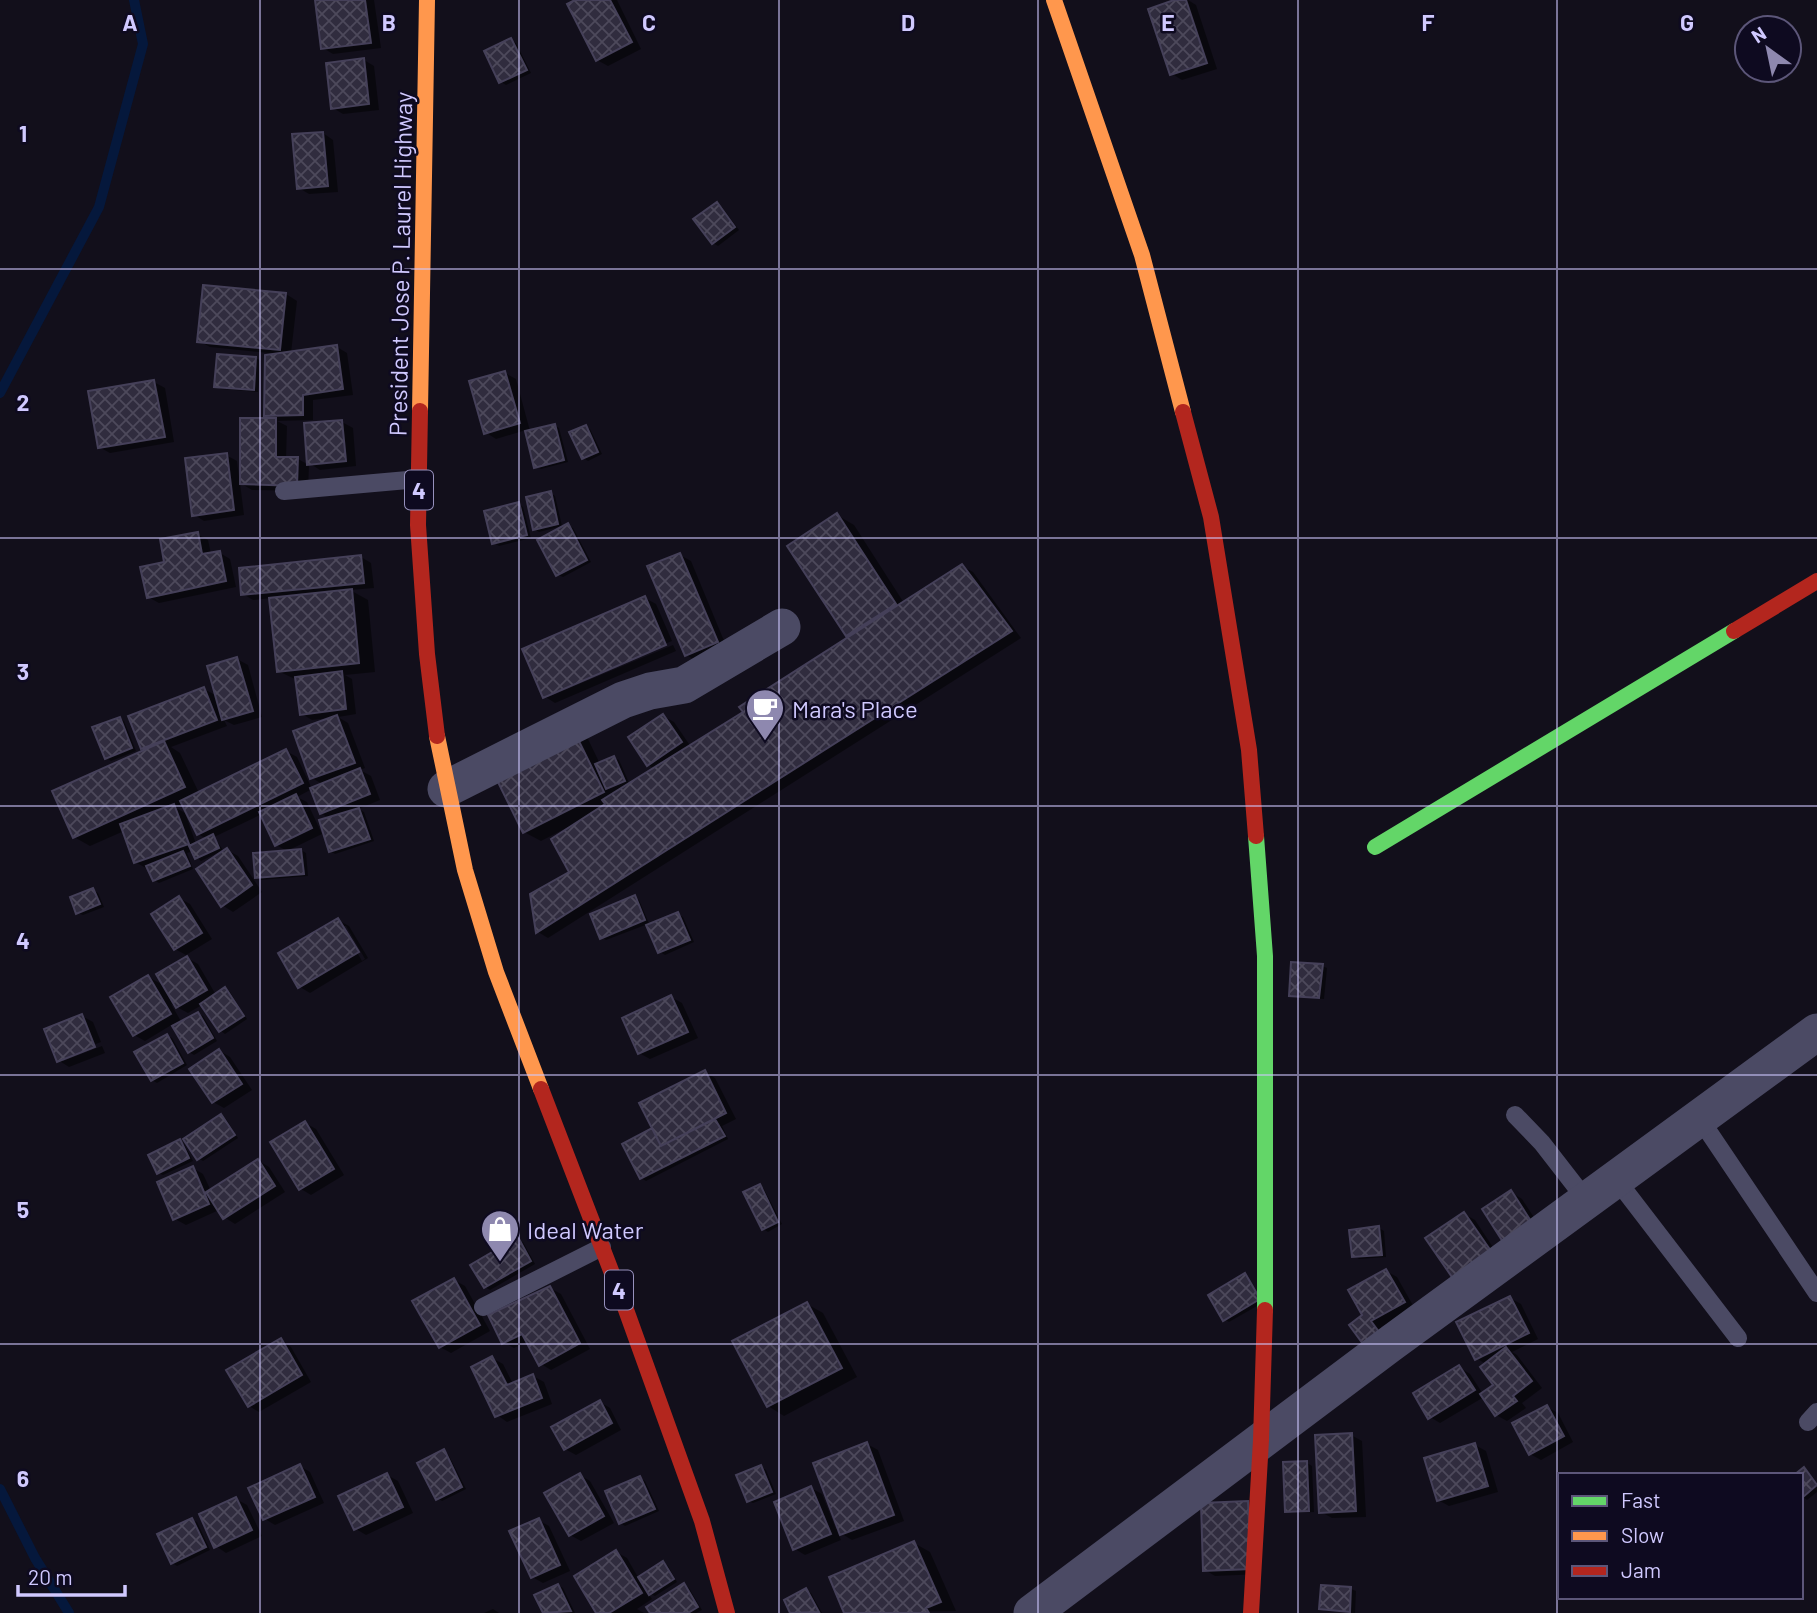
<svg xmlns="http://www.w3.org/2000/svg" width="1817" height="1613" font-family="Barlow,sans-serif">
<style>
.shadow{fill:#0007;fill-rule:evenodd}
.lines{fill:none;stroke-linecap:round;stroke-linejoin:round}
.stream{stroke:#05183c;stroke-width:10}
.building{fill:url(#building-cross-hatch);stroke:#454059;stroke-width:2}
.lane{stroke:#4b4a64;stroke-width:18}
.street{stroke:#4b4a64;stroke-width:37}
.fast{stroke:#63d668;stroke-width:16}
.slow{stroke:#ff974d;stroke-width:16}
.jam{stroke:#b3261e;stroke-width:16}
.grid{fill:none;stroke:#d0c9ff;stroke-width:2;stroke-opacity:0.55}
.labels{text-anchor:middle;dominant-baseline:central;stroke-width:5;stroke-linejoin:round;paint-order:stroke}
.shield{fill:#0e0a20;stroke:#9690bc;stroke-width:2}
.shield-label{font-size:23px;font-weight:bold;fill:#d0c9ff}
.street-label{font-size:24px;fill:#d0c9ff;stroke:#0e0a20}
.poi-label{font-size:24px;fill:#d0c9ff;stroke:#0e0a20;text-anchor:start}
.grid-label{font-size:23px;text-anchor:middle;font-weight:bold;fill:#d0c9ff;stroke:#0e0a20;stroke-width:5;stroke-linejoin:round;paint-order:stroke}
</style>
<defs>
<pattern id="building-cross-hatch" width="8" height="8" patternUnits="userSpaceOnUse" patternTransform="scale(1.75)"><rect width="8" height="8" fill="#302c3e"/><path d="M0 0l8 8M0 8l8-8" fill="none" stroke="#4d495b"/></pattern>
</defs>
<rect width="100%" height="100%" fill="#120f1b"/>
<path class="shadow" d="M317 0H374L381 48 333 54 323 48Z
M578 0H617L641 49 608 66 597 60Z
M1180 0H1188L1196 5 1217 69 1182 80 1172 74Z
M511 40 516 43 531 73 506 85 501 82Z
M364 60 374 66 379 110 343 114 333 108Z
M323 133 333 140 338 192 309 194 299 188Z
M717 204 722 207 739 230 718 246 713 243 696 219Z
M205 287 286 294 297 301 291 353 337 347 347 353 353 395 313 400V420L277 421 287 426 286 459H298L309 465 308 491 252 490 240 483 244 515 204 521 193 514 226 455 237 461 239 477H241L276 420 266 415 278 354 210 347 199 341Z
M256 358 261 361 258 392 221 389 216 386Z
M505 373 516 379 530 431 554 425 559 428 568 462 541 469 536 467 526 430 496 439 485 432Z
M154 382 165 388 174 442 110 453 99 447Z
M342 422 353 428 356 466 320 470 309 463Z
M585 427 590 429 602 454 588 461 583 458Z
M550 493 555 496 562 526 539 532 534 529Z
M519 504 523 507 531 538 499 546 494 543Z
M837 515 854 525 904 603 962 566 973 572 1021 638 548 938 538 932 571 873 569 830 568 827 541 841 524 832 571 729 588 739 600 764 614 758 619 760 630 785 655 769 648 765 663 716 674 722 691 747 745 713 851 637 847 635 790 546Z
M568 525 573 528 591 562 563 577 558 575Z
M197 534 208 540 211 554 220 553 230 559 236 587 159 603 148 597 166 564Z
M680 555 691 561 727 648 697 661 686 655Z
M361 557 371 563 374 588 350 590 368 600 375 672 345 675 352 679 356 714 338 717 348 723 365 768 360 770 371 776 380 800 358 809 364 812 374 841 335 854 330 851V819L321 813 312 789 297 797 307 802 322 834 287 851 276 845 262 814 214 837 223 850 201 861 197 858 193 851 187 853 193 869 159 883 154 880 149 867 146 868 135 862 124 831 90 846 74 837 147 751 142 748 204 689 217 696 237 659 248 665 262 717 234 725 224 720 227 726 171 747 180 753 199 793 286 751 297 757 312 789 324 785 312 778 329 718 312 720 302 714 297 680 278 671 271 598 253 600 243 594ZM184 804 198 834 207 839 196 844 185 813 176 808Z
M645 598 656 604 672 641 548 693V697L673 645 676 651 555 703 544 696Z
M120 718 124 721 136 751 111 761 106 758Z
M227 850 238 856 262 892 233 912 222 905Z
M301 850 306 853 308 876 261 880 257 877Z
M93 890 98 893 104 907 83 915 78 913Z
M635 897 639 900 650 926 678 914 683 917 694 942 665 955 660 952 648 924 606 940 601 937Z
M179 898 190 904 212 939 186 955 175 949Z
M338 920 349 926 368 958 310 993 300 987ZM342 926H346L365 959 362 961Z
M187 958 198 964 216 995 225 989 230 992 247 1019 225 1034 221 1031 202 1005 188 1013 171 1004 182 1023 198 1014 203 1016 217 1041 194 1055 189 1052 173 1024 145 1041 134 1035 148 977 165 986Z
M1322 966 1327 968 1324 999 1295 997 1291 995Z
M671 997 682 1003 698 1038 650 1059 639 1053Z
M82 1016 93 1022 101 1042 63 1057V1061L102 1046 105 1053 69 1067 58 1060Z
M167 1036 172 1038 187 1065 157 1083 152 1080Z
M220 1051 230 1057 252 1090 224 1108 213 1102Z
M705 1072 715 1078 736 1119 722 1126 728 1139 646 1181 641 1178 654 1129Z
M221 1116 226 1119 238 1138 203 1161 198 1158Z
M305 1123 316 1129 344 1175 311 1195 301 1189Z
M179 1141 184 1144 193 1161 163 1175 158 1173Z
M259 1161 269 1167 285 1192 235 1224 224 1217 219 1210 186 1225 175 1219 193 1168 203 1174 211 1191Z
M759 1186 764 1189 782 1224 768 1232 763 1229Z
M1511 1192 1522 1199 1544 1233 1517 1250Z
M1464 1214 1475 1220 1502 1261 1466 1285Z
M1379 1228 1384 1231 1386 1257 1359 1259 1354 1256Z
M518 1239 523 1242 535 1264 490 1290 485 1287Z
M1386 1271 1397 1277 1415 1309 1381 1327 1392 1342 1378 1353 1364 1316Z
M454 1280 465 1286 490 1331 451 1353 440 1347Z
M550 1288 561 1294 590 1349 551 1370 541 1364 528 1341 514 1348 503 1342Z
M1210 1295 1264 1302 1229 1322 1224 1319Z
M1510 1298 1521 1304 1538 1339 1512 1352 1517 1355 1542 1388 1522 1403 1526 1408 1507 1421 1496 1415 1484 1397 1440 1423 1430 1417 1459 1367 1470 1374 1483 1394 1496 1385 1486 1364 1476 1358Z
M807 1304 823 1313 857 1377 784 1416 768 1406Z
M281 1340 291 1347 311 1382 259 1412 249 1406Z
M492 1358 503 1364 513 1384 533 1376 544 1382 552 1404 507 1422 497 1415Z
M600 1402 610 1408 621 1430 576 1455 565 1449Z
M1547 1407 1558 1413 1573 1442 1541 1460 1530 1454Z
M1351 1435 1362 1441 1366 1517 1332 1518 1321 1512Z
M867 1444 878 1450 904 1521 852 1540 837 1531 841 1540 805 1555 795 1549 811 1488 822 1494 836 1529 839 1528Z
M1475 1445 1486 1451 1498 1492 1449 1506 1438 1500Z
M444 1451 448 1454 466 1489 442 1501 437 1498Z
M1307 1463 1312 1466 1314 1512 1292 1513 1287 1511Z
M300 1466 310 1472 324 1503 275 1525 265 1519Z
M761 1467 766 1470 776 1494 753 1503 748 1501Z
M1804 1469 1817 1483V1492L1807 1500 1801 1495V1475Z
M387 1475 398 1481 413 1513 366 1535 356 1529Z
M580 1475 590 1481 614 1523 581 1541 570 1535Z
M640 1478 645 1481 659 1511 625 1526 620 1523Z
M236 1499 247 1505 262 1536 226 1553 216 1546Z
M1248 1503 1261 1574 1215 1576 1205 1570Z
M192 1520 197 1522 210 1550 177 1566 172 1563Z
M538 1520 549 1526 570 1571 543 1583 532 1577Z
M914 1543 930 1552 956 1611 846 1613Z
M616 1552 627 1558 639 1579 663 1563 668 1566 677 1582 655 1596 647 1592 652 1599 637 1609 644 1613H598Z
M558 1585 563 1588 575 1613H545L536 1596Z
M684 1585 689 1588 702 1610 696 1613H652Z
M1351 1589 1356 1591 1355 1613 1326 1611 1321 1608Z
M806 1590 811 1593 822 1613H792L786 1601Z
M493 1609 499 1613H484Z"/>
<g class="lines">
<path class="stream" d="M0 393 99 207 143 44 134 0
M0 1489 35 1558 69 1613"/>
</g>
<path class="building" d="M315 0H365L371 43 321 49Z
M575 0H610L632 42 596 61 567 4Z
M1174 0H1186L1207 63 1170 75 1148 9Z
M511 38 527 70 499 83 484 51Z
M364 58 369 104 331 109 326 63Z
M323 132 328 186 297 189 292 134Z
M717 202 735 227 712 244 693 219Z
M203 285 286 293 280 350 197 342Z
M337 345 343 389 303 395V415L264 416 265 355Z
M217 354 256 357 254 390 214 387Z
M505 371 520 423 484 434 469 381Z
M154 380 165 437 98 448 88 391Z
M240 418H276V457H298L297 486 240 484Z
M342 420 346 461 307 465 304 423Z
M555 424 564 460 534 468 525 431Z
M586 425 598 452 582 459 569 432Z
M227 453 234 510 192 516 185 458Z
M551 491 558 524 533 530 526 497Z
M519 502 527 535 492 544 484 511Z
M837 513 896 604 846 636 787 546Z
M568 523 587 560 556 576 537 540Z
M198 532 202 554 220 551 226 581 147 598 140 567 164 562 160 539Z
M680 553 718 642 685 656 647 566Z
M361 555 364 583 241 595 239 568Z
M962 564 1012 631 536 933 530 894 569 872 551 839 605 804 602 800 743 712 739 707Z
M352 589 359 663 277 672 269 598Z
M645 596 666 645 543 698 522 649Z
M237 657 253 711 222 720 207 666Z
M342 671 346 709 300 715 295 677Z
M204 687 217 720 141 749 128 716Z
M663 714 682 742 647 766 628 737Z
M337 715 355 763 310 779 293 731Z
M120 717 132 748 105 759 92 727Z
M572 727 604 792 523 833 491 768Z
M164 741 185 787 73 838 52 791Z
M286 749 303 783 197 835 180 801Z
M614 756 625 781 606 789 595 764Z
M360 768 370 794 320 814 310 788Z
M296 794 312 828 275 846 259 812Z
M174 804 189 844 134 863 120 824Z
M359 808 370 839 329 852 319 820Z
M213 834 219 848 195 859 189 846Z
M227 848 252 885 221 907 196 869Z
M301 849 304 874 255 878 253 853Z
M183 851 190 866 153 881 146 866Z
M93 888 100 904 76 914 70 897Z
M635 895 645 920 600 939 590 914Z
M179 896 202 933 174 950 151 914Z
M678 912 690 940 658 953 646 925Z
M338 918 359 952 298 988 278 953Z
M187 956 207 990 176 1008 156 974Z
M1291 962 1323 964 1319 998 1289 996Z
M148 975 171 1014 133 1036 110 997Z
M225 987 244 1016 219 1032 200 1004Z
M671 995 688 1032 638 1054 622 1018Z
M198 1012 213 1038 188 1053 172 1026Z
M82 1014 95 1047 57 1062 44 1029Z
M167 1034 183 1063 151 1081 134 1052Z
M219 1049 242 1084 212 1103 189 1069Z
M705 1070 726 1113 661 1146 639 1103Z
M221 1114 235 1135 197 1160 183 1139Z
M715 1119 725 1136 640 1179 622 1144 652 1128 661 1146Z
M305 1121 334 1169 299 1190 270 1142Z
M180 1139 189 1158 157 1174 148 1155Z
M258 1159 275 1186 223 1219 206 1192Z
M193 1166 209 1204 173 1220 157 1182Z
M760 1184 778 1222 762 1230 743 1192Z
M1511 1190 1534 1226 1505 1245 1482 1209Z
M1464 1212 1493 1254 1454 1280 1425 1238Z
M1379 1226 1382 1255 1352 1257 1349 1230Z
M518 1237 531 1261 484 1288 470 1265Z
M1386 1269 1405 1302 1371 1321 1382 1336 1366 1348 1349 1325 1362 1315 1348 1290Z
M1245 1273 1260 1299 1223 1321 1208 1295Z
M454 1278 480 1325 439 1348 412 1301Z
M550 1286 580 1343 539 1366 522 1334 502 1344 488 1315Z
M1510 1296 1529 1333 1475 1360 1456 1322Z
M807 1302 842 1368 767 1407 732 1341Z
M281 1338 302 1375 248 1407 226 1370Z
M1506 1347 1532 1381 1513 1396 1517 1401 1495 1416 1480 1394 1493 1385 1480 1367Z
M492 1356 507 1385 533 1374 542 1398 495 1417 471 1367Z
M1459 1365 1475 1390 1428 1419 1413 1393Z
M600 1400 612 1423 564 1450 551 1427Z
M1547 1405 1564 1436 1529 1455 1512 1423Z
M1352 1433 1356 1511 1319 1513 1315 1435Z
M867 1442 894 1515 840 1535 813 1463Z
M1475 1443 1488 1486 1437 1501 1424 1458Z
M444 1449 462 1487 436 1500 417 1463Z
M1307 1461 1309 1511 1285 1512 1283 1462Z
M300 1464 315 1497 263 1520 248 1488Z
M761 1465 772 1492 747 1502 736 1475Z
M1804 1467 1817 1485 1802 1498 1801 1475H1794Z
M387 1473 403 1507 354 1530 338 1496Z
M580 1473 604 1516 569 1536 544 1493Z
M640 1476 655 1509 619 1524 605 1491Z
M811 1486 831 1534 793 1550 774 1502Z
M236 1497 252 1530 214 1548 199 1514Z
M1248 1501 1251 1569 1203 1571 1201 1503Z
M192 1518 206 1547 171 1564 157 1534Z
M539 1518 560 1565 531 1578 509 1531Z
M914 1541 941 1602 926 1608 929 1613H844L829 1577Z
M616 1550 642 1593 609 1613H596L574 1576Z
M663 1561 674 1579 649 1595 638 1577Z
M684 1583 698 1607 688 1613H650L646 1607Z
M558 1584 571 1611 543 1613 534 1595Z
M1321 1585 1351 1587 1350 1612 1319 1609Z
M806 1588 819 1612 790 1613 784 1600Z"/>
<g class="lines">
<path class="lane" d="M284 491 419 479
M1515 1115 1542 1143 1587 1201
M1700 1119 1817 1293
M1616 1179 1738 1338
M483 1307 602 1247
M1808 1422 1817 1412"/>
<path class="street" d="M446 789 623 700 650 691 684 685 782 627
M1032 1613 1390 1344 1817 1032"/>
<path class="fast" d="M1256 836 1265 956V1310
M1375 847 1734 631"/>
<path class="slow" d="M1054 0 1142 255 1183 412
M420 411 427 0
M437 736 465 870 496 972 541 1089"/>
<path class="jam" d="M420 411 418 525 427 654 437 736
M1183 412 1211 517 1249 750 1256 836
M1734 631 1817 581
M541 1089 625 1307 702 1521 727 1613
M1251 1613 1261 1440 1265 1310"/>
</g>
<path class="grid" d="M260 0V1613M519 0V1613M779 0V1613M1038 0V1613M1298 0V1613M1557 0V1613M0 269H1817M0 538H1817M0 806H1817M0 1075H1817M0 1344H1817"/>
<defs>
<symbol id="cafe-pin" viewBox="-11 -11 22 30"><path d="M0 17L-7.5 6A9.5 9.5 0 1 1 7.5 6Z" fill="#8e88af" stroke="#0e0a20"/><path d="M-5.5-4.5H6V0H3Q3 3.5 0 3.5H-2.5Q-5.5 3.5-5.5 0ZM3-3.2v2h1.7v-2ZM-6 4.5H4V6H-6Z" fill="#fff"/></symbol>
<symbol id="shop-pin" viewBox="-11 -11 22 30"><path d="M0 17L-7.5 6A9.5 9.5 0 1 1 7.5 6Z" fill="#8e88af" stroke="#0e0a20"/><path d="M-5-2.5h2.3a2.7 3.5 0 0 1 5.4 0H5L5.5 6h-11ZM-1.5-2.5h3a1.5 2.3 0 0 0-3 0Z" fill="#fff"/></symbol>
</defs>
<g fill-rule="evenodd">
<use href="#cafe-pin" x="743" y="686" width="44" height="60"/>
<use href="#shop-pin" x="478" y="1207" width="44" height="60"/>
</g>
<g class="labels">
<g class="shield">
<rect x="405" y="470.5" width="28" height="39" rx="5"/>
<rect x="605" y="1270.5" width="28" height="39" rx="5"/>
</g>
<g class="shield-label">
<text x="419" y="490">4</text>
<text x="619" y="1290">4</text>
</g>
<g class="street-label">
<text transform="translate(400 264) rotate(-89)">President Jose P. Laurel Highway</text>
</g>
<g class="poi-label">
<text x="792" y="708">Mara's Place</text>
<text x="527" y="1229">Ideal Water</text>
</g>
</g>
<g class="grid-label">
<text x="130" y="31">A</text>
<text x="389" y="31">B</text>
<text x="649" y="31">C</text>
<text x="908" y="31">D</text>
<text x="1168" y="31">E</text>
<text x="1428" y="31">F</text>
<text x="1687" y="31">G</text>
<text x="23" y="142">1</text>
<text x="23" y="411">2</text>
<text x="23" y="680">3</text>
<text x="23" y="949">4</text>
<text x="23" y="1218">5</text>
<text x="23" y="1487">6</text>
</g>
<rect x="1558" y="1473" width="245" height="126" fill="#0e0a20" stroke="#5c5679" stroke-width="2"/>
<rect x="1572" y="1496" width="35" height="10" fill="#63d668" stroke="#5c5679" stroke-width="2"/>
<text x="1621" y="1508" font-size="21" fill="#d0c9ff">Fast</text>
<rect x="1572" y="1531" width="35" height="10" fill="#ff974d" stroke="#5c5679" stroke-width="2"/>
<text x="1621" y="1543" font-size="21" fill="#d0c9ff">Slow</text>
<rect x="1572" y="1566" width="35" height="10" fill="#b3261e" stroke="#5c5679" stroke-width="2"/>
<text x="1621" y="1578" font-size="21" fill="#d0c9ff">Jam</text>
<g transform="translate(1768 49) rotate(327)"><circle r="33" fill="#0e0a20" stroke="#5c5679" stroke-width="2"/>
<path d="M0-5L12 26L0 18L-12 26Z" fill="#8e88af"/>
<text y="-10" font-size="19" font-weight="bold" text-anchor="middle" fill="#d0c9ff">N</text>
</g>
<path d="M18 1585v10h107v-10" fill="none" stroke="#d0c9ff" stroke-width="3.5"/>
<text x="28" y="1585" font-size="21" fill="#d0c9ff" stroke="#0e0a20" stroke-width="5" paint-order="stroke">20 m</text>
</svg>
